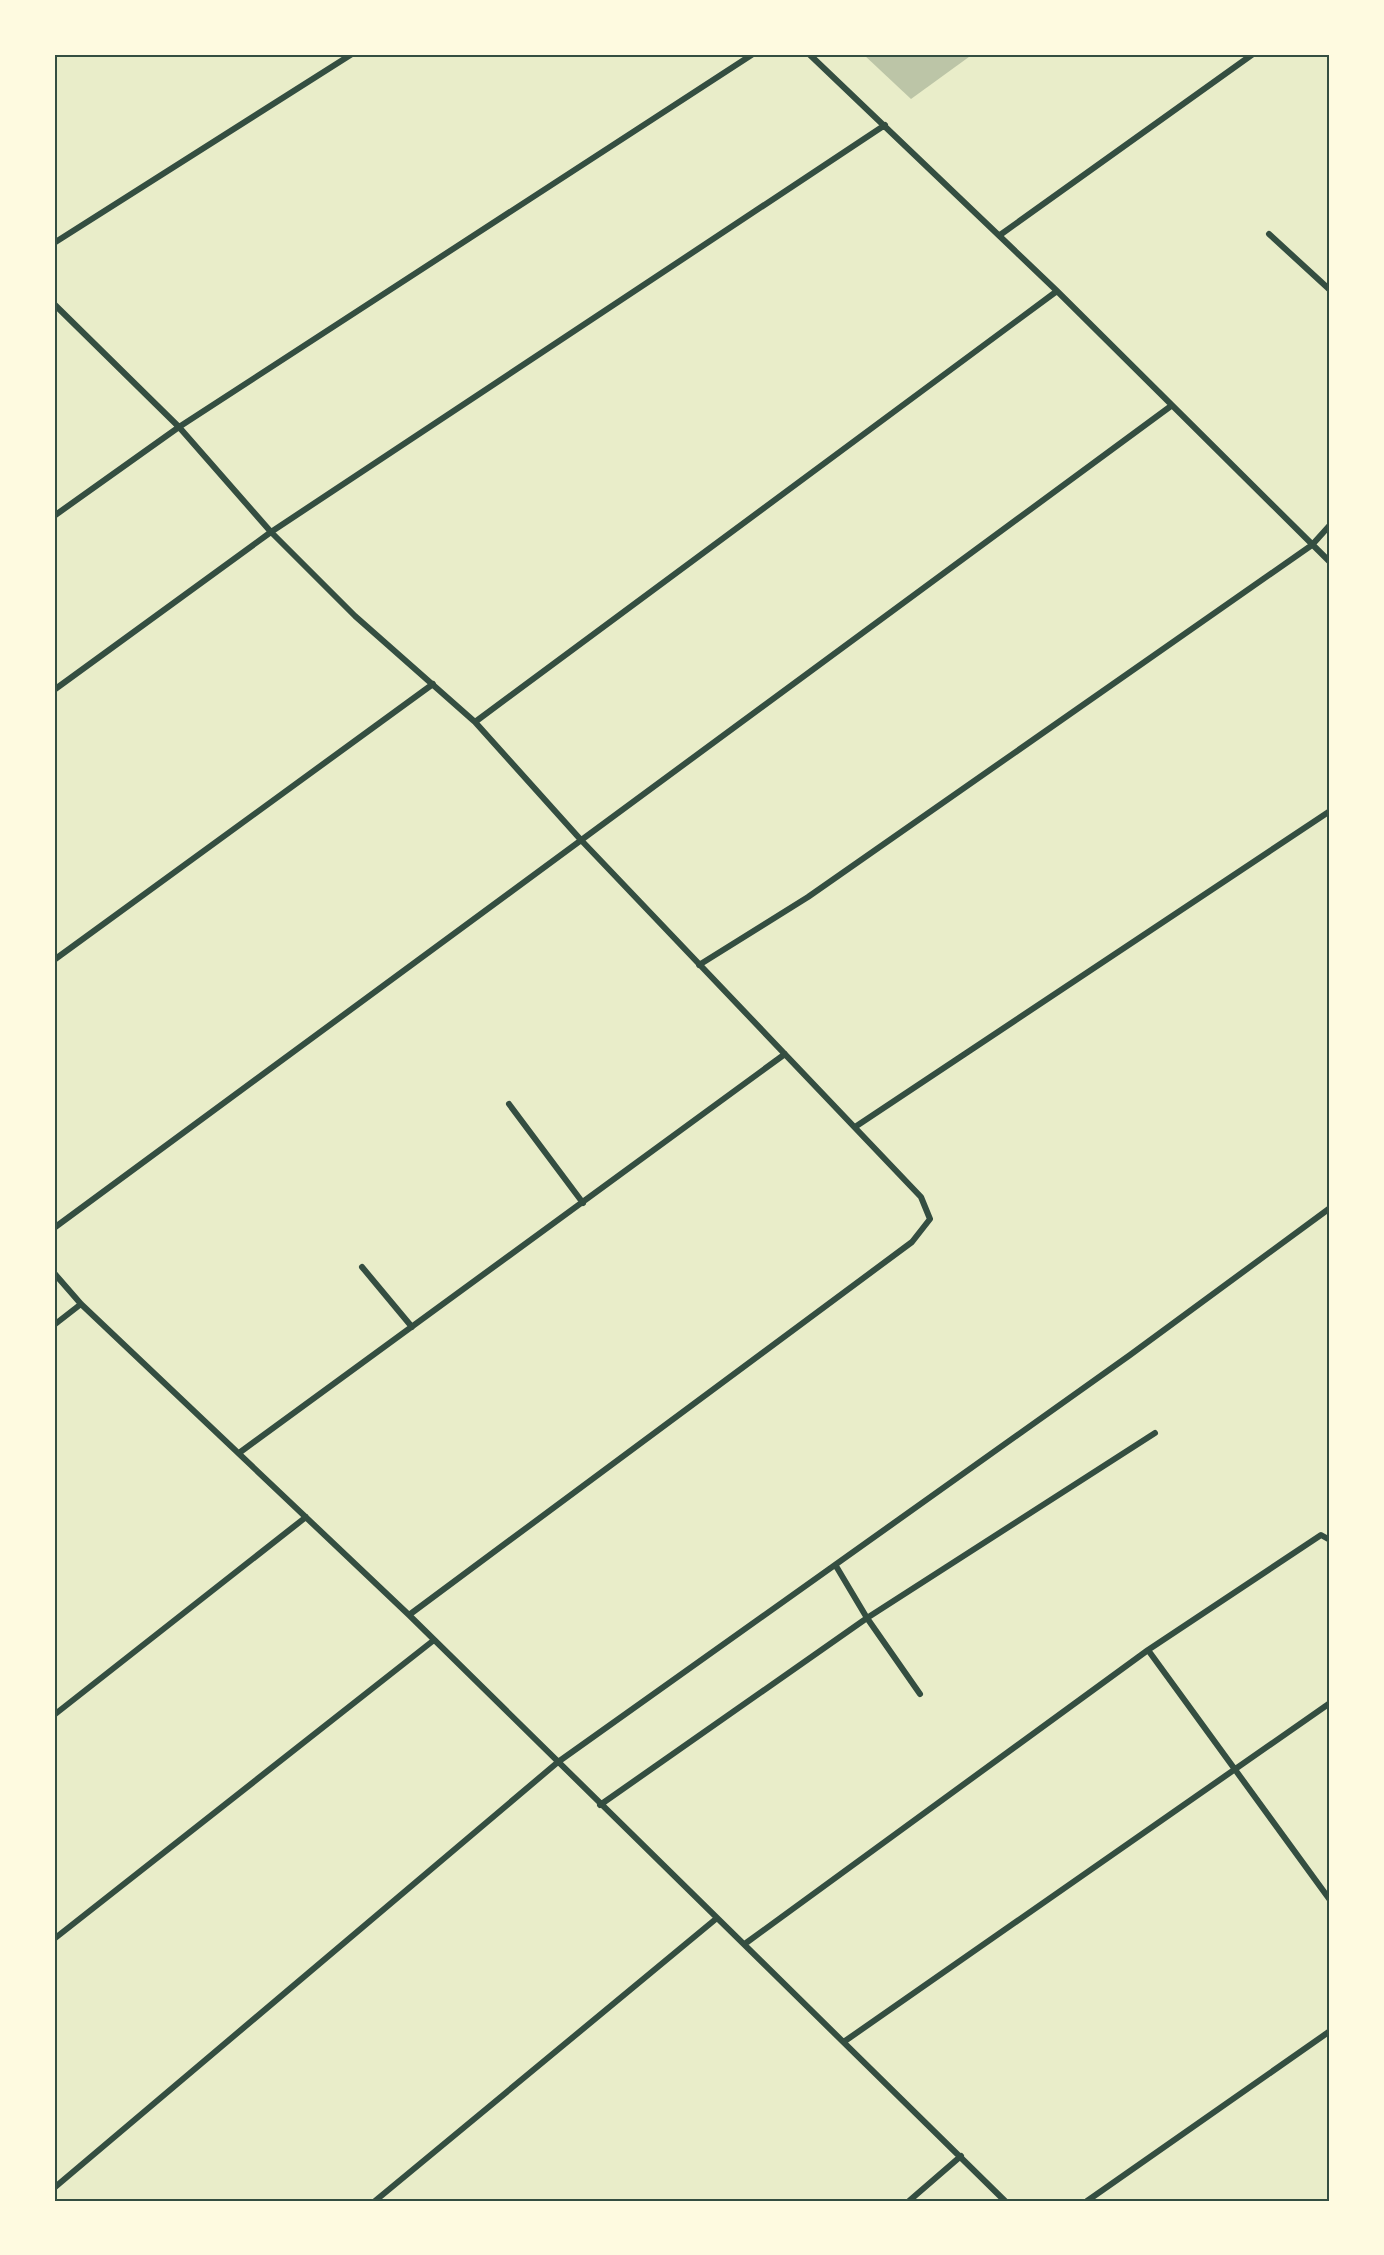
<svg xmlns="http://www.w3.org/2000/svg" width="1384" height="2255" font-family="'PT Serif',serif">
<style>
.building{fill:#bcc5a7}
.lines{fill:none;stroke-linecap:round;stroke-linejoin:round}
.minor{stroke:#344e41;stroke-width:6}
.neatline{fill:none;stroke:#344e41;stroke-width:2}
</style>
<rect width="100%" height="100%" fill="#e9edc9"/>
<path class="building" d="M863 54H973L911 99Z"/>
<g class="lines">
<path class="minor" d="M809 54 1057 291 1330 562
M1269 234 1330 290
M1000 235 1253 54
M54 243 352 54
M54 304 179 427 271 532 355 616 475 722 581 840 921 1197 930 1219 912 1242 409 1615
M54 516 179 427 753 54
M54 690 271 532 885 125
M475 722 1057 291
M54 960 433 684
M699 965 808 897 1312 545 1330 525
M509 1104 583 1203
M855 1127 1330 811
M54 1228 1171 406
M362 1267 412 1327
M54 1273 81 1304 409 1615 1005 2201
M54 1325 81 1304
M239 1453 785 1054
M836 1566 867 1618 920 1694
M1148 1650 1330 1900
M54 1715 306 1517
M600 1805 867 1618 1155 1433
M54 1939 434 1640
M746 1943 1148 1650 1321 1535 1330 1540
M845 2041 1330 1703
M54 2188 558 1762 1130 1355 1330 1208
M375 2201 717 1918
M909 2201 961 2156
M1087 2201 1330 2031"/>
</g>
<rect width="1384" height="2255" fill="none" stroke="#fefae0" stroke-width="111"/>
<rect x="56" y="56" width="1272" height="2144" class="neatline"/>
</svg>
